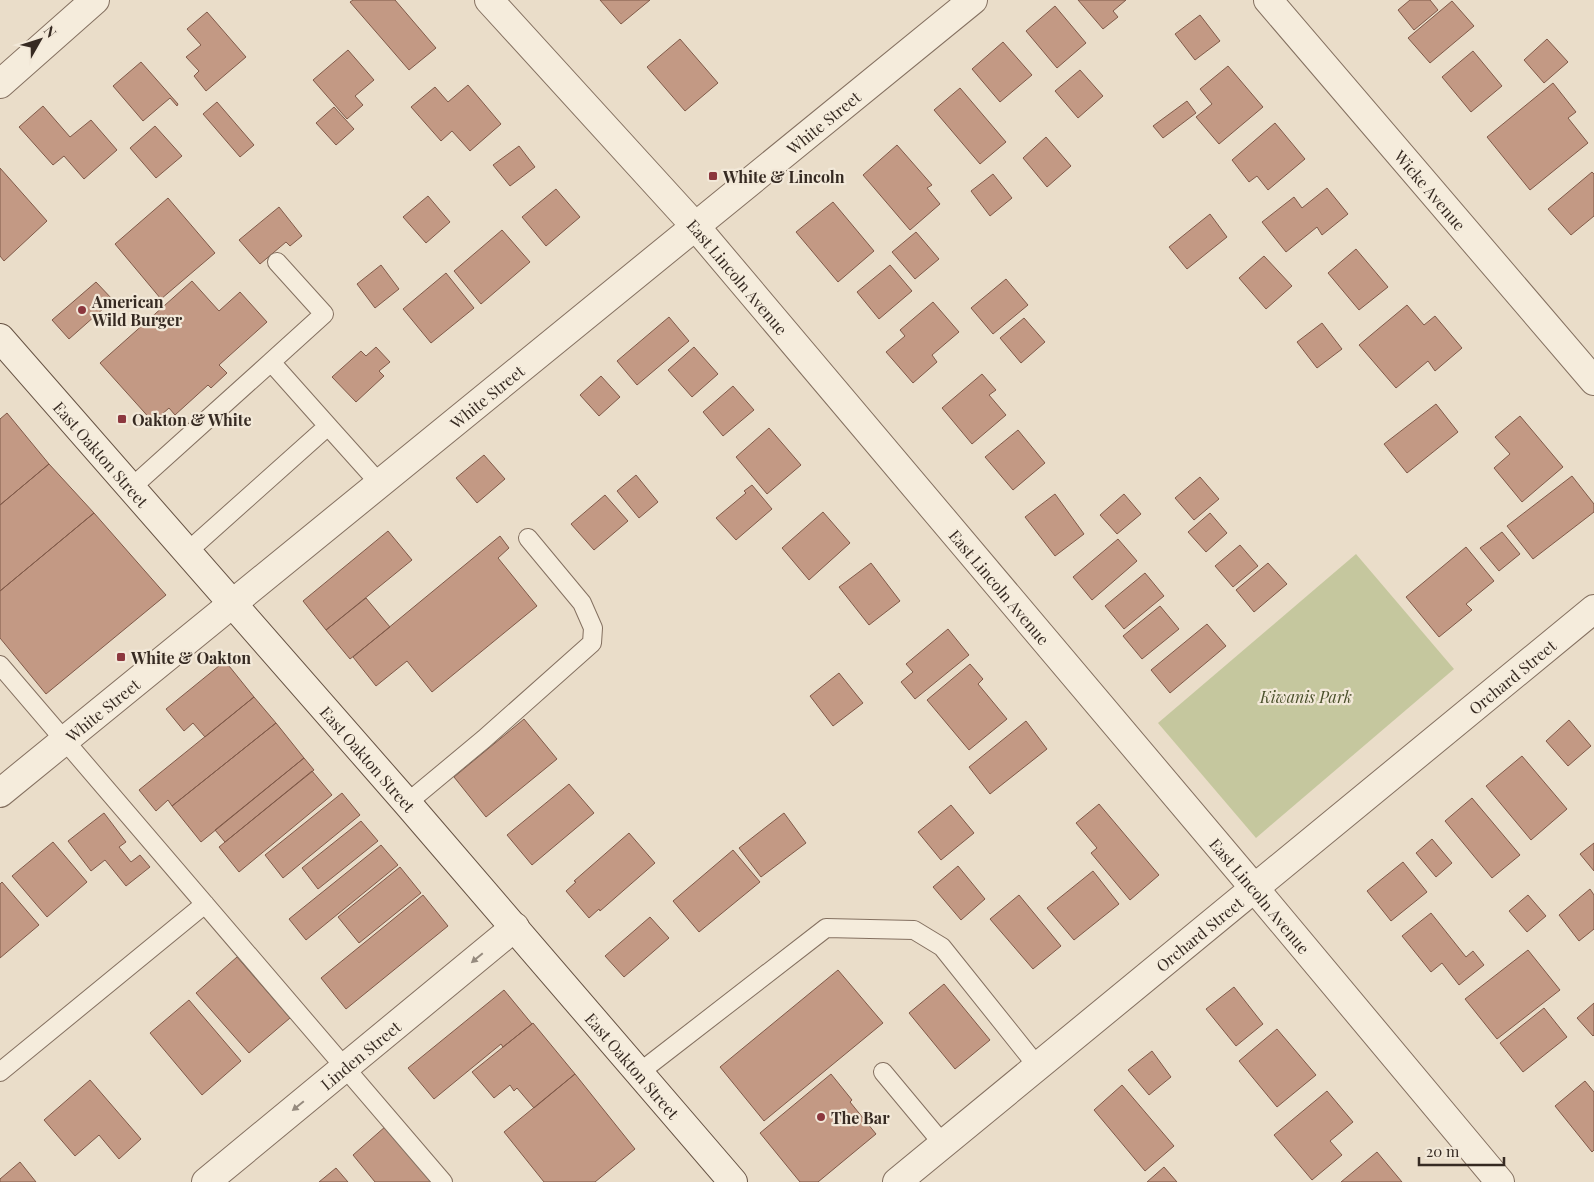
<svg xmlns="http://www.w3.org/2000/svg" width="1594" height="1182" font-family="'Playfair Display',serif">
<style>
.green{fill:#c5c79e}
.building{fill:#c39984;stroke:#805a49}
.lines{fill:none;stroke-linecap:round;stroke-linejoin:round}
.lane-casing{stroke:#847060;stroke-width:20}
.street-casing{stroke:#847060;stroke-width:30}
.secondary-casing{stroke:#665243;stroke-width:30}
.lane{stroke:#f5ecdc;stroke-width:18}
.street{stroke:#f5ecdc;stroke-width:28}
.secondary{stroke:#f5ecdc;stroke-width:28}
.oneway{fill:#968b7f}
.poi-dot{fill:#8c373e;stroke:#f2e8d8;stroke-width:2}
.labels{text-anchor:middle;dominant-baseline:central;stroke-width:4.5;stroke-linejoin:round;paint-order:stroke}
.street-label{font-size:16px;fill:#362a22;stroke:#f2e8d8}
.poi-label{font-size:16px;font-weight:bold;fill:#362a22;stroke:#f2e8d8;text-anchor:start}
.park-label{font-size:16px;font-style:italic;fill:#4a502b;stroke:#f2e8d8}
</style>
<rect width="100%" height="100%" fill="#eaddc9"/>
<path class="green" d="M1356 554 1454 669 1256 838 1158 723Z"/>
<path class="building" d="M353 0H395L436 48 409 70 350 2Z
M600 0H650L621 24Z
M1078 0H1126L1113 11 1118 17 1103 29Z
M1410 0H1430L1438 10 1414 30 1398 10Z
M1452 1 1474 26 1430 63 1408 38Z
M1055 6 1086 43 1057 68 1026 31Z
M207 12 246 57 206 91 194 76 199 71 186 57 201 45 187 29Z
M1200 15 1220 41 1195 60 1175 34Z
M680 39 718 83 685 111 647 67Z
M1547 39 1568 62 1544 83 1524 60Z
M1003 42 1032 75 1000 102 972 69Z
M348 50 374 80 355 96 363 105 347 119 313 80Z
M1473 51 1502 86 1471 112 1442 77Z
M141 62 178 104 177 106 170 98 143 121 113 86Z
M1228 66 1263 107 1219 144 1196 117 1212 104 1200 89Z
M1080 70 1103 96 1078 118 1055 91Z
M1553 83 1576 112 1568 118 1588 143 1530 190 1487 137Z
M468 85 501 124 470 151 452 131 441 141 411 107 435 87 448 102Z
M960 88 1006 142 980 164 934 110Z
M1187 101 1196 113 1163 138 1153 126Z
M217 102 254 145 240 157 203 114Z
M43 106 70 137 91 120 117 150 84 179 64 156 53 165 19 127Z
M334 107 354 129 336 145 316 123Z
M1275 123 1305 159 1268 190 1257 176 1249 182 1232 160Z
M155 126 182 156 156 178 130 148Z
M1046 137 1071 166 1047 187 1023 158Z
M897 145 932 185 927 188 940 204 910 230 863 175Z
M519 146 535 167 510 186 493 165Z
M0 168 47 221 4 261 0 256Z
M1592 172 1594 174V216L1571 235 1548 209Z
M993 174 1012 198 990 216 971 191Z
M1327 188 1348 214 1322 235 1317 227 1286 252 1262 222 1294 197 1302 208Z
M556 189 580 217 546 246 522 217Z
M428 196 450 222 426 243 403 217Z
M168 198 215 253 161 299 115 244Z
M833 202 874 251 838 282 796 232Z
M279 207 302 236 290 246 286 242 260 264 239 240Z
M1210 214 1227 237 1187 269 1169 247Z
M502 230 530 262 481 304 454 271Z
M916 232 939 259 915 279 892 252Z
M1356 249 1388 287 1359 310 1328 273Z
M1264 256 1292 286 1266 309 1239 278Z
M381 265 399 289 375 308 357 284Z
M890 265 912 291 879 319 857 292Z
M446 273 474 308 431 343 403 309Z
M1006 279 1028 305 993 334 971 308Z
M192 281 219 311 240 292 267 322 219 365 227 373 211 388 208 385 175 415 169 408 153 422 100 363Z
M96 282 113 300 69 339 52 320Z
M933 302 959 332 932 355 937 362 913 383 886 352 905 336 900 330Z
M1407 305 1424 325 1435 316 1462 348 1435 371 1428 361 1396 388 1359 345Z
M669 317 689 341 637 385 617 361Z
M1024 318 1045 342 1021 363 1000 338Z
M1322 323 1342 349 1317 368 1297 342Z
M376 347 390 362 379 371 384 376 356 402 332 377 361 351 366 356Z
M694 347 718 374 692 397 668 370Z
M982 374 996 390 989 395 1006 415 972 444 942 408Z
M601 376 620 397 599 416 580 395Z
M733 386 754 410 723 436 703 412Z
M1436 404 1458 432 1407 473 1384 444Z
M7 413 49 464 0 505V419Z
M1520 416 1563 467 1522 502 1494 468 1510 454 1495 437Z
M769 428 801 465 767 494 736 457Z
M1018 430 1045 463 1013 490 985 457Z
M484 455 505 479 477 503 456 478Z
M49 464 94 513 0 591V505Z
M636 475 658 502 639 518 617 491Z
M1572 476 1594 504V512L1533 559 1507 526Z
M1200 477 1219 499 1194 520 1175 498Z
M752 485 772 509 736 540 716 518 746 493 744 491Z
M1055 494 1084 534 1055 556 1025 517Z
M1124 494 1141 514 1117 534 1100 515Z
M605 495 628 521 594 550 571 524Z
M823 512 850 543 809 580 782 548Z
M94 513 166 595 46 694 0 638V591Z
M1210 513 1227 533 1206 552 1188 532Z
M388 531 412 560 326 630 303 601Z
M1502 532 1520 554 1499 571 1480 548Z
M500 536 509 548 498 558 537 606 432 692 407 661 376 686 353 657Z
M1118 539 1137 561 1092 600 1073 577Z
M1240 545 1258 566 1233 587 1215 566Z
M1466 547 1494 581 1466 604 1472 610 1439 637 1406 597Z
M871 563 900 601 869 625 839 587Z
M1268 563 1287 584 1254 612 1236 590Z
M1145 573 1164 596 1124 629 1105 606Z
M366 598 390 627 350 659 326 630Z
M1160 606 1179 629 1142 659 1123 636Z
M1207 624 1226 646 1170 693 1151 670Z
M948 629 969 655 915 699 901 682 913 672 906 664Z
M225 661 254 697 205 737 193 723 184 731 166 709Z
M970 664 983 679 978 684 1007 719 969 750 927 700Z
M839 673 863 703 833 726 810 696Z
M254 697 276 723 172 806 168 800 156 811 139 790Z
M524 719 557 759 486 817 454 777Z
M1569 720 1591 746 1568 766 1546 741Z
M1026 721 1047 749 990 794 969 767Z
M276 723 304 758 201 842 172 806Z
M1522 756 1567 809 1531 840 1486 786Z
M304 758 314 770 225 842 215 830Z
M312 771 332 795 239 872 219 847Z
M569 784 594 813 532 865 507 835Z
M342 793 360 815 283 878 265 855Z
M1472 798 1520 855 1492 878 1445 821Z
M1099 804 1159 875 1130 900 1091 853 1097 848 1076 823Z
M951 805 974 833 941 860 918 832Z
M104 813 126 842 119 847 131 862 140 855 150 867 126 886 105 860 91 871 68 841Z
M784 813 806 843 761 877 739 848Z
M361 821 378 841 318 889 302 868Z
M629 833 655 863 600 911 599 909 589 918 566 891 576 882 574 881Z
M1432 839 1452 863 1436 877 1416 853Z
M53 842 87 882 47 917 12 876Z
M1594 843V871L1580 854Z
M381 845 398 865 306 940 289 919Z
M733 850 760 882 699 932 673 901Z
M1403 862 1427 892 1391 921 1367 891Z
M958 866 985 899 961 920 933 887Z
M400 867 421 893 359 943 338 917Z
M1093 871 1119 904 1074 940 1047 908Z
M2 882 39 925 0 958V884Z
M1590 889 1594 895V929L1579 941 1559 915Z
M423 895 448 926 346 1009 321 978Z
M1019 895 1061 946 1033 969 990 919Z
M1528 895 1546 916 1527 932 1509 911Z
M1431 913 1466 957 1473 951 1484 965 1459 985 1442 963 1431 972 1402 936Z
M650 917 669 938 624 977 605 956Z
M1528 950 1560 990 1497 1039 1465 999Z
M237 957 290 1018 249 1053 196 993Z
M838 970 883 1023 764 1121 720 1067Z
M944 984 990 1040 955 1069 909 1013Z
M1234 987 1263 1024 1236 1046 1206 1009Z
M504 990 532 1024 503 1047 501 1044 434 1099 408 1068Z
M189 1000 241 1061 202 1095 150 1033Z
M1594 1003V1035L1593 1036 1577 1018Z
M1544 1008 1567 1037 1523 1072 1500 1043Z
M533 1023 575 1074 534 1108 517 1088 514 1091 510 1085 494 1098 472 1072Z
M1277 1029 1316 1075 1277 1107 1239 1061Z
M1152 1051 1171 1077 1149 1095 1128 1070Z
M575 1074 635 1149 595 1182H544L504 1132Z
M831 1074 852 1100 850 1102 876 1134 818 1182H800L760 1133Z
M90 1080 141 1139 119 1159 99 1135 75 1156 44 1120Z
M1585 1081 1594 1092V1150L1592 1152 1555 1106Z
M1122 1085 1174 1146 1145 1171 1094 1110Z
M1327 1091 1353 1122 1330 1141 1342 1155 1312 1180 1274 1135Z
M386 1126 434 1182H375L353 1155Z
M1377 1152 1402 1182H1341Z
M20 1162 36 1182H0V1179Z
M1164 1167 1177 1182H1147Z
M336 1168 348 1182H319Z"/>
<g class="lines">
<defs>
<path id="lane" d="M271 362 324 314 277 262
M328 426 380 484
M131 488 271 362 328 426 187 552
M0 665 443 1182
M407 803 484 739 592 643 593 628 582 603 528 538
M0 1072 205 904
M640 1072 826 928 914 930 942 947 1038 1067
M883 1072 943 1144"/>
<g id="street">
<path id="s1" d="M489 0 696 227 1255 889 1500 1182"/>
<path id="s2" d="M1268 0 1594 381"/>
<path d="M0 84 95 0"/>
<path id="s3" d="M0 793 973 0"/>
<path id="s4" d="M206 1182 515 927"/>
<path id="s5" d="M897 1182 1594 609"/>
</g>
<g id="secondary">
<path id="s6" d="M0 338 407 803 733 1182"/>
</g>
</defs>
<use href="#lane" class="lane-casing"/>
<use href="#street" class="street-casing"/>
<use href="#secondary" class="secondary-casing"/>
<use href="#lane" class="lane"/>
<use href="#street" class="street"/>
<use href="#secondary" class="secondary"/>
</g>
<defs><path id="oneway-solid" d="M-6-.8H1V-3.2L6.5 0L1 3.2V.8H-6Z" transform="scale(1.25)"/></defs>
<g class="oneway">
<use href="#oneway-solid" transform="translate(477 958) rotate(140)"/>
<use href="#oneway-solid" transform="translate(298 1106) rotate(141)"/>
</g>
<g class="poi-dot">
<rect x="708" y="171" width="10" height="10" rx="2.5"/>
<circle cx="82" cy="310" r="5"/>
<rect x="117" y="414" width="10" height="10" rx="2.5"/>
<rect x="116" y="652" width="10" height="10" rx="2.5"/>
<circle cx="821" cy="1117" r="5"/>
</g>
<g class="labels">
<g class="street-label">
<text stroke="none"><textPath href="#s3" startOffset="1062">White Street</textPath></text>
<text stroke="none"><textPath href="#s2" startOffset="250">Wicke Avenue</textPath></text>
<text stroke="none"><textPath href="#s1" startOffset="372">East Lincoln Avenue</textPath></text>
<text stroke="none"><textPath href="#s3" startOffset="628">White Street</textPath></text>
<text stroke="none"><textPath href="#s6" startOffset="154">East Oakton Street</textPath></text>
<text stroke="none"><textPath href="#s1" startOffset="778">East Lincoln Avenue</textPath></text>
<text stroke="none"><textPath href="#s5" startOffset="796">Orchard Street</textPath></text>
<text stroke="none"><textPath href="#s3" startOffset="132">White Street</textPath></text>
<text stroke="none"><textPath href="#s6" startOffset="559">East Oakton Street</textPath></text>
<text stroke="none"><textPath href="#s1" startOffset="1182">East Lincoln Avenue</textPath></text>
<text stroke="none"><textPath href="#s5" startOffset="391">Orchard Street</textPath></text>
<text stroke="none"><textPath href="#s4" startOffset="200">Linden Street</textPath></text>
<text stroke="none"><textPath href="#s6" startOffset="964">East Oakton Street</textPath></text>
</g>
<g class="poi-label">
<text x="723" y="176">White &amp; Lincoln</text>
<text x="92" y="301">American<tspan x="92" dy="18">Wild Burger</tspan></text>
<text x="132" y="419">Oakton &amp; White</text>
<text x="131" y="657">White &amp; Oakton</text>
<text x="831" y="1117">The Bar</text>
</g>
<g class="park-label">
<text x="1306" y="696">Kiwanis Park</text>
</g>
</g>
<g transform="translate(40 40) rotate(51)" stroke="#f2e8d8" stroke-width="4" paint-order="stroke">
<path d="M0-4L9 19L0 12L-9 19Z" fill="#362a22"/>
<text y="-8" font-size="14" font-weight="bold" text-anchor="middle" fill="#362a22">N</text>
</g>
<path d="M1419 1157v8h85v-8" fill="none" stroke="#362a22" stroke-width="2.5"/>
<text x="1426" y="1157" font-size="15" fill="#362a22" stroke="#f2e8d8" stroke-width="4" paint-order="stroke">20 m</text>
</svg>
